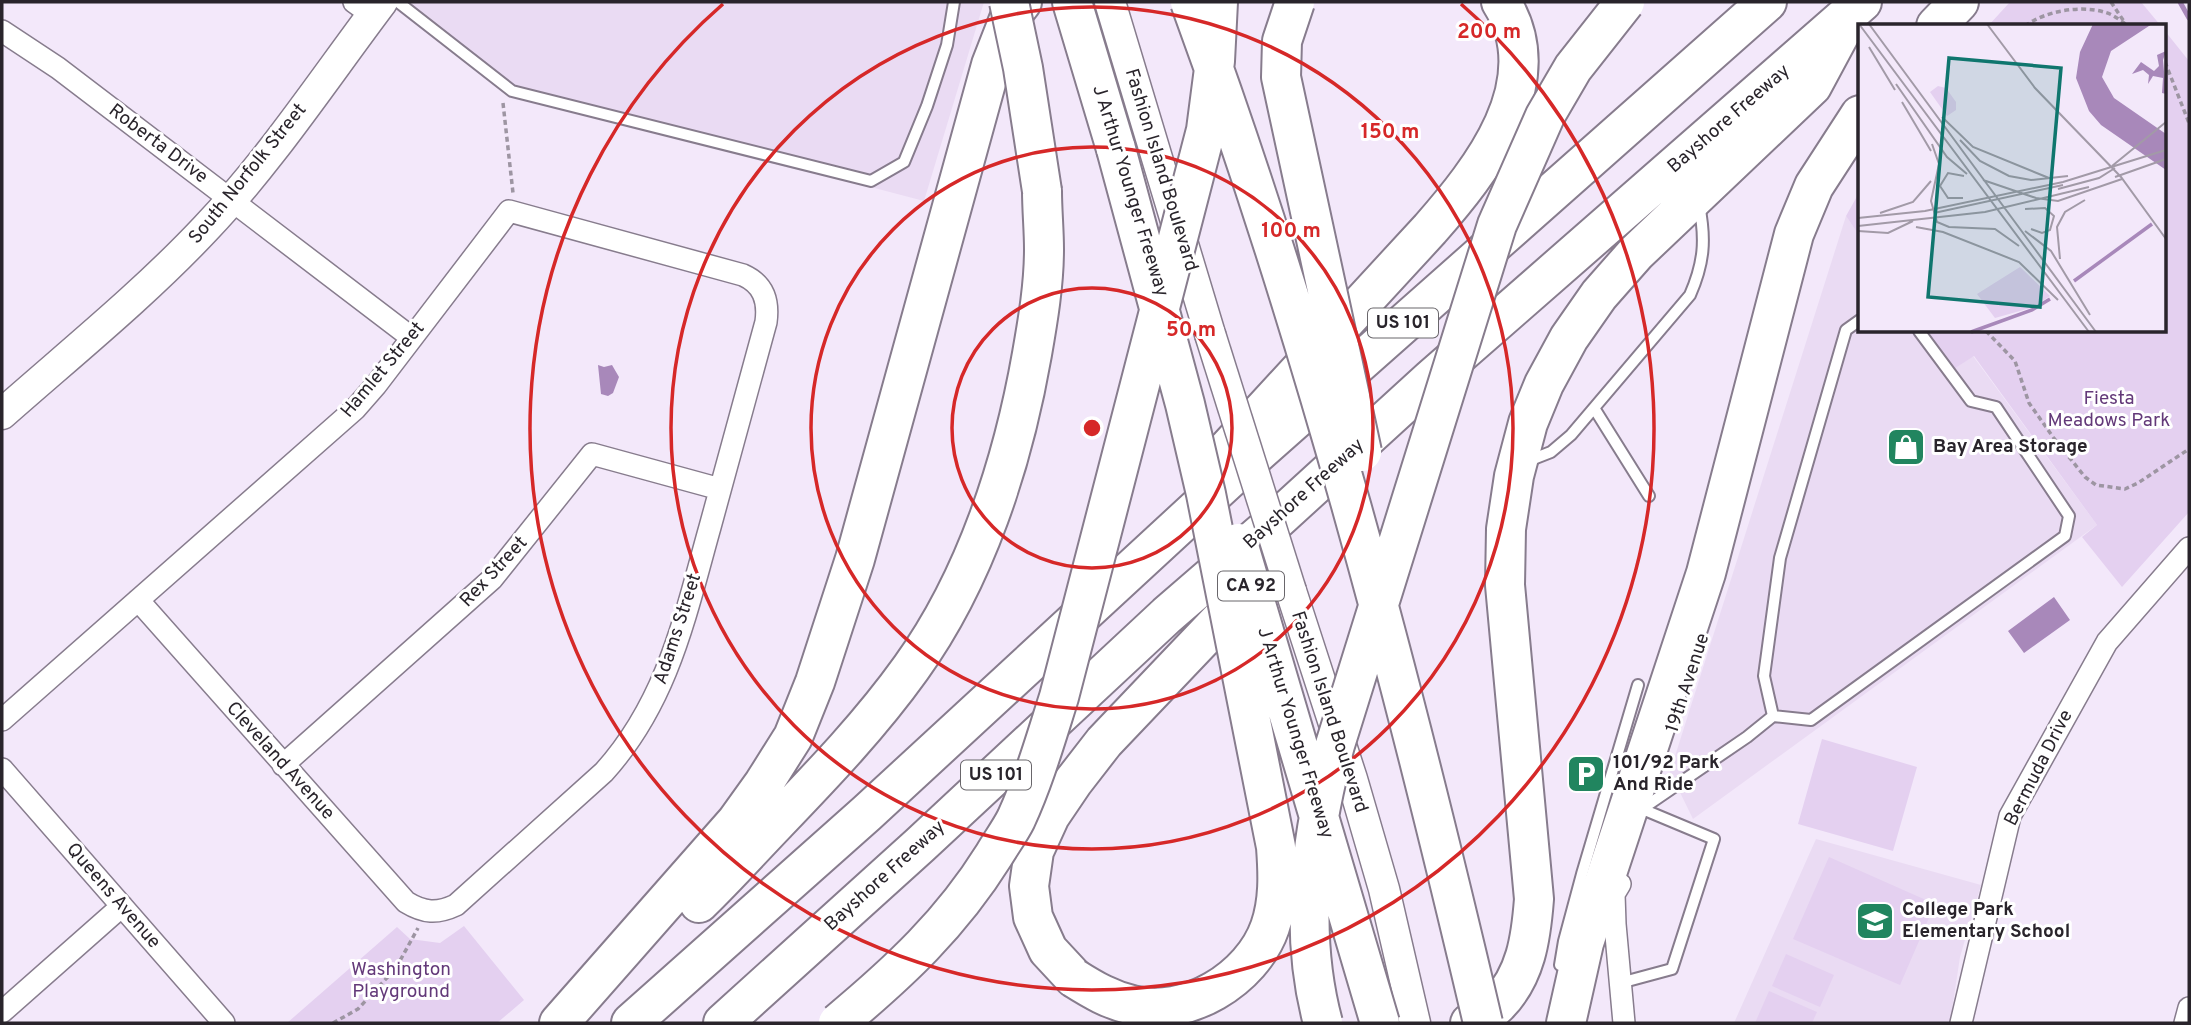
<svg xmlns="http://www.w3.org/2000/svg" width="2191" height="1025" font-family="Overpass,sans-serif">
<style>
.built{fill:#eadbf3}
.green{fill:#e4d0f0}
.water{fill:#a888ba}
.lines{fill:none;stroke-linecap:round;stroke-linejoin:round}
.stream{stroke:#a888ba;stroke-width:5}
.lane-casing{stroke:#877c8d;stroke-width:14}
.street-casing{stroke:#877c8d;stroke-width:24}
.secondary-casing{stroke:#877c8d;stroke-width:33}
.highway-casing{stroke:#877c8d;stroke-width:42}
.path{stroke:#9d95a2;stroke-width:3.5;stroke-dasharray:5 3.5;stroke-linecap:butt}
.lane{stroke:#fff;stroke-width:10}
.street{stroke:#fff;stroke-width:21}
.secondary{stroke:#fff;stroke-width:30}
.highway{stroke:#fff;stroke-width:38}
.secondary-bridge-casing{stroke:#877c8d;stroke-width:33;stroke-linecap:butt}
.highway-bridge-casing{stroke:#877c8d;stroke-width:42;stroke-linecap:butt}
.secondary-bridge{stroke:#fff;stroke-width:30}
.highway-bridge{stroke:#fff;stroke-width:38}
.ring{fill:none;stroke:#d62828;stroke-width:3.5}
.labels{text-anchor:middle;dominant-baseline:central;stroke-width:6;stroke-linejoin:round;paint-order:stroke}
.shield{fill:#fff;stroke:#69666b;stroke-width:2}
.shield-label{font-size:18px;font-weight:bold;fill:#29242b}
.street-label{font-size:19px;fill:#29242b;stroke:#fff}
.park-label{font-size:19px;fill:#633979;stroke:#fff}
.poi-label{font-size:19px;font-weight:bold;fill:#29242b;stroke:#fff;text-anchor:start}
.inset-river{fill:none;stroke:#a888ba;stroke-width:3.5}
.inset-road{fill:none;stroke:#a29aa7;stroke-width:2}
.view{fill:#0f766e;fill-opacity:0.15;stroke:#0f766e;stroke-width:3.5}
.inset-edge{fill:none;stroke:#29242b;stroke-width:3.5}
.centre{fill:#d62828;stroke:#fff;stroke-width:3.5}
.ring-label{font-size:21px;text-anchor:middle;font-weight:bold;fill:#d62828;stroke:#fff;stroke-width:6;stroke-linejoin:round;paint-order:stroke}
</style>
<rect width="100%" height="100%" fill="#f3e8fa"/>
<path class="built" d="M386 2H984L924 201 501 90Z
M1846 216 1860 237V331H1927L1954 369 1973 356 2097 525 1693 819 1670 772Z
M1816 839 1981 885 1960 957 1950 1023H1734Z"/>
<path class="green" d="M2010 2H2141L2161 26H1988Z
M2165 31 2189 61V512L2122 587 2082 537 2097 525 1974 356 1954 369 1927 331H2165Z
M1860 191V237L1846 216Z
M1822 739 1917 767 1893 851 1798 824Z
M1829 857 1935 904 1900 985 1793 939Z
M464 926 524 1000 497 1023H287L397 927 410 939 440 943Z
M1786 954 1834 975 1820 1007 1772 986Z
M1769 991 1817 1012 1812 1023H1755Z"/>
<path class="water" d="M598 365 604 367 612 365 619 377 613 393 608 396 601 394Z
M2054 597 2070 620 2024 653 2008 631Z"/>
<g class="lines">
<path class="stream" d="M2180 2 2189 18"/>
<defs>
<path id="lane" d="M398 2 512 91 871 181 904 162 927 106 947 45 954 2
M1594 408 1649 496
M1528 461 1551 452 1571 435 1690 295C1704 263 1706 240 1699 205
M1773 716 1811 720 2065 536 2069 516 1996 407 1971 401 1919 331
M1649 804 1747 737 1773 716 1764 676 1780 558 1846 330 1860 320
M1560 965 1564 941 1582 874 1638 685
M1620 983 1672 969 1714 839 1647 811"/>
<path id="street" d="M354 2 372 15
M2 31 58 68 412 338
M2 720 355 409 376 385 509 211 743 275C763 284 769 300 766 322 748 390 729 458 710 527 685 616 668 701 604 772L456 905C437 914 424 913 406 902L138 600
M283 765 492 579 592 454 720 489
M2 769 224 1023
M1620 884 1614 894 1615 924 1624 1023
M2 1012 122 906
M1961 1023 2010 816 2107 642 2189 548
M2185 1023 2189 1008"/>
<path id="secondary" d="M1110 2 1210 334
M2 414C71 353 143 295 206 228 270 161 326 76 382 2
M1291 591 1352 779 1384 889 1415 1023"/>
<path id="highway" d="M1072 2 1116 149
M1936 26 1959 2
M1221 456 1430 229C1481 171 1552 82 1501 2
M699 903C725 878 750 850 776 823 823 774 871 724 911 668 976 578 1013 462 1032 354 1038 320 1044 284 1044 249 1044 230 1042 210 1042 191
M1074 978 1048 950 1033 917 1029 886 1034 851 1050 816 1073 782 1104 742 1223 617 1240 584
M559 1023 736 822 764 783 793 737 815 682 855 559 991 65 1009 19 1022 2
M631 1023 867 813 1253 457 1767 2
M723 1023 920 845 1167 615 1270 526 1431 379 1862 2
M1470 1023C1479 1018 1490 1012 1497 1005 1526 976 1531 938 1534 899L1505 585 1506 529 1514 476 1528 423 1544 384 1569 338 1599 295 1636 253 1812 86 1841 32
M1566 1023 1584 943 1706 573 1794 234 1814 186 1860 115"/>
</defs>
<use href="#lane" class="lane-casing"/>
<use href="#street" class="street-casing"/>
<use href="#secondary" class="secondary-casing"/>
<use href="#highway" class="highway-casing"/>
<path class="path" d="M2111 2 2125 23
M2025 26C2045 11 2080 5 2104 12 2113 14 2121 21 2128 26
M2165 62 2189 123
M503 103 513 193
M1986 331 2015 361 2029 403 2053 437 2085 477 2096 485 2125 489 2138 483 2189 449
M333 1023 358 1009 396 968 418 928"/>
<use href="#lane" class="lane"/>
<use href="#street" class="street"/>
<use href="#secondary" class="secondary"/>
<use href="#highway" class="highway"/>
<defs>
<path id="secondary-bridge" d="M1210 334 1291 591"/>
<path id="highway-bridge" d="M1009 2 1023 68 1042 191
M1190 2C1312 335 1402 678 1483 1023
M1295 2 1282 41 1281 77 1362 452
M1238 543 1380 1023
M1074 978C1093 990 1110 1000 1132 1005 1186 1019 1252 979 1270 927 1279 901 1278 874 1276 847L1206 494 1185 404 1116 149
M838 1023C899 972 951 924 994 855 1001 843 1010 831 1016 819 1034 780 1046 738 1059 697L1206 130 1215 61 1218 2
M1323 1023C1298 930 1311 836 1335 745L1497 225 1545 116 1573 68 1625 2"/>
</defs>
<use href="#secondary-bridge" class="secondary-bridge-casing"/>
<use href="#highway-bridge" class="highway-bridge-casing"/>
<use href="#secondary-bridge" class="secondary-bridge"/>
<use href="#highway-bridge" class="highway-bridge"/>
</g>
<g class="ring">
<circle cx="1092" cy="428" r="140"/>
<circle cx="1092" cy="428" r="281"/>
<circle cx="1092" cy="428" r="421"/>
<path d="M1461 4A562 562 0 1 1 723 4"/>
</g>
<defs>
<symbol id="shop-square" viewBox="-11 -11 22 22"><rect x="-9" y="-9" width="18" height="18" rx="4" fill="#21855f" stroke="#fff"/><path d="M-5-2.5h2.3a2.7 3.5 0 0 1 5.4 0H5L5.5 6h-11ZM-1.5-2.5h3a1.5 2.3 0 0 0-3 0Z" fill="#fff"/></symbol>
<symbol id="parking-square" viewBox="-11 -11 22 22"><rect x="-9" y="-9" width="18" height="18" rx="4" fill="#21855f" stroke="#fff"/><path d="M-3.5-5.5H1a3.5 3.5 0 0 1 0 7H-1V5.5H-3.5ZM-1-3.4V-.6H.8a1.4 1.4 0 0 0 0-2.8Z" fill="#fff"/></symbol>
<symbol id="school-square" viewBox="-11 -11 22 22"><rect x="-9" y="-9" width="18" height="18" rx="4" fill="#21855f" stroke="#fff"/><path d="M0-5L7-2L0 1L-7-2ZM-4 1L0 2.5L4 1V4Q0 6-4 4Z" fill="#fff"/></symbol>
</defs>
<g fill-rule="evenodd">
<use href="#shop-square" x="1884" y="425" width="44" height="44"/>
<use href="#parking-square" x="1564" y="752" width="44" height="44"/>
<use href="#school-square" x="1853" y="899" width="44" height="44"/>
</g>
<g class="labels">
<g class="shield">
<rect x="1368" y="308.5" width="70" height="29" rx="5"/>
<rect x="1218" y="571.5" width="66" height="29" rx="5"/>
<rect x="961" y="760.5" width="70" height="29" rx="5"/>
</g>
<g class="shield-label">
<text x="1403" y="323">US 101</text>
<text x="1251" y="586">CA 92</text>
<text x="996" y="775">US 101</text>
</g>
<g class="street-label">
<text transform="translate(1729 119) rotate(-41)">Bayshore Freeway</text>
<text transform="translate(158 144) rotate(37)">Roberta Drive</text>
<text transform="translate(1161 170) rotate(73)">Fashion Island Boulevard</text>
<text transform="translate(248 174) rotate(-51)">South Norfolk Street</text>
<text transform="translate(1130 191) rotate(73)">J Arthur Younger Freeway</text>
<text transform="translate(383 370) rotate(-50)">Hamlet Street</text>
<text transform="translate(1304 494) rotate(-42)">Bayshore Freeway</text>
<text transform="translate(494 572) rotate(-47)">Rex Street</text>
<text transform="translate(678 629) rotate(-72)">Adams Street</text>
<text transform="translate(1688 683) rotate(-72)">19th Avenue</text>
<text transform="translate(1329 712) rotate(72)">Fashion Island Boulevard</text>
<text transform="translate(1295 733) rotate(73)">J Arthur Younger Freeway</text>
<text transform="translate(280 761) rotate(48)">Cleveland Avenue</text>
<text transform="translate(2039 768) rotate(-63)">Bermuda Drive</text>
<text transform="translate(885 876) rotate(-42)">Bayshore Freeway</text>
<text transform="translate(113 896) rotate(49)">Queens Avenue</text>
</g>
<g class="park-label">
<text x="2109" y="399">Fiesta<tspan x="2109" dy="22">Meadows Park</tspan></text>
<text x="401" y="970">Washington<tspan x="401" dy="22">Playground</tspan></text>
</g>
<g class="poi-label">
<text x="1933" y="447">Bay Area Storage</text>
<text x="1613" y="763">101/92 Park<tspan x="1613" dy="22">And Ride</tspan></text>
<text x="1902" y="910">College Park<tspan x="1902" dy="22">Elementary School</tspan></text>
</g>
</g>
<g transform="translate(1858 24)">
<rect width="308" height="308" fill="#f3e8fa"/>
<path d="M80 62 88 64 98 78V86L89 92 72 68ZM162 243 192 272 176 283 137 294 119 270Z" fill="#e4d0f0"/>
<path d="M235 0H294L253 27 244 53 256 74 308 110V146L243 101 231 87 218 54 222 28ZM308 27 305 36 308 70 304 69 305 54 295 52 290 60 291 51 285 46 274 50 283 38 296 47 301 42 299 31Z" fill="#a888ba"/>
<path class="inset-river" d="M216 257 294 200M113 308 174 286 192 275"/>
<path class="inset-road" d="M1 0 231 308M11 0 238 308M129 0 177 64 263 153 308 215M11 23 37 66M38 60 89 133 109 150M44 78 73 127M84 93 115 123 191 154M102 116 122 137 151 152 173 156 210 152M74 120 81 140 73 177 79 198 91 203 137 205 161 222M254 142 308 98M257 153 308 135M125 156 178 174 200 177 264 155M200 165 241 154 257 144M105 174H90L82 162 90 149 106 152M167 185 187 184 196 192 192 206 184 209 173 205M22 189 55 178 73 157M76 189 205 161M0 194 67 187 205 158 308 126M0 202 127 188 231 163M58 203 85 208 161 238 200 276M0 207 30 209 55 197M167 207 193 227 232 291M202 235 199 203 207 188 227 176"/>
<path class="view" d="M91 34 203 44 182 283 70 273Z"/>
<rect width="308" height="308" class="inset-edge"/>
</g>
<circle cx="1092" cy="428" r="10" class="centre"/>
<g class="ring-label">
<text x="1489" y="38">200 m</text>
<text x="1390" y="138">150 m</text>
<text x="1291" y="237">100 m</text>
<text x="1191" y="336">50 m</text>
</g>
<rect width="2191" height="1025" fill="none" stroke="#29242b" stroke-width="7"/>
</svg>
